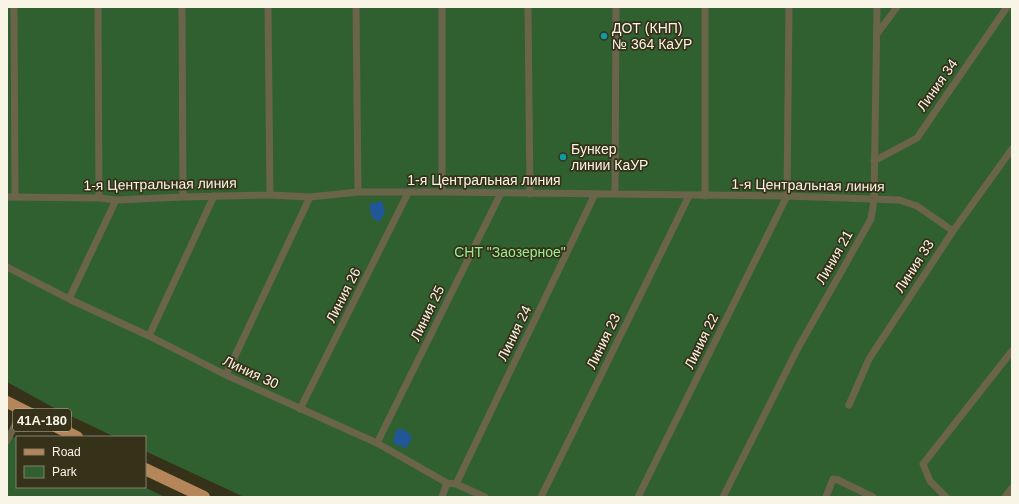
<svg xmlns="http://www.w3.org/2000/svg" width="1019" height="504" font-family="Arial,sans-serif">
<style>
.green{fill:#306030}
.water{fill:#205798}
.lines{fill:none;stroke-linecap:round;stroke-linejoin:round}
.street{stroke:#6a644b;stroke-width:7}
.primary{stroke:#b58659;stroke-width:12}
.culture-dot{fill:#0f9aa8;stroke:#363119;stroke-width:1.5}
.labels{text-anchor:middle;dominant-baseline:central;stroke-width:3.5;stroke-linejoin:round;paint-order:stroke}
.shield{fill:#363119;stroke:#bebaa8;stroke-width:1}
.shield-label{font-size:13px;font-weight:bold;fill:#f8f5e6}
.poi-label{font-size:14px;fill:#f8f5e6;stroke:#363119;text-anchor:start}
.street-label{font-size:14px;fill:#f8f5e6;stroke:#363119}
.park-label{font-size:14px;fill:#96f095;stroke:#363119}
</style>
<rect width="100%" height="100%" fill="#363119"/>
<path class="green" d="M7 7H1012V497H244L145 451V437H115L56 409 7 382Z
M7 435 17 438V487H144L165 497H7Z"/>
<path class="water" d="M381 201 382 202 385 211 381 220 377 221 372 217 369 205 371 204Z
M397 429 405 430 408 434 411 433V440L406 448H404L401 445 397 446 393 440Z"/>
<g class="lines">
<path class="street" d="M14 7 15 197
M98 7 99 198
M182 7 183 197
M268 7 270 195
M356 7 358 192
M442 7V192
M528 7 530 194
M705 7V196
M877 34 897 7
M874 161 917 138 1007 7
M615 194 616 7
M7 197 99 198 116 200 183 197 270 195 310 197 358 192H442L787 196 899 200 917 206 953 231
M7 267 69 299 149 336 226 375 377 443 447 483 456 484 485 497
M69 299 116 200
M149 336 214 196
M226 375 310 197
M849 405 869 359 953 231 1012 149
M300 409 408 193
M7 441 22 411
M377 443 501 193
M456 484 595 194
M442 497 447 483
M541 497 689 196
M638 497 787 196 789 7
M723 497 798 348 871 219 874 200 877 7
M826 497 833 479 838 480 873 497
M946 497 930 481 923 464 1012 351
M1005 497 1012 488"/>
<path class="primary" d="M7 402 77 437
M145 469 204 497"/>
</g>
<g class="culture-dot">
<circle cx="604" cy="36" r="4"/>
<circle cx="563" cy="157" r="4"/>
</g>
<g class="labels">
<rect class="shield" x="13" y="409" width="58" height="22" rx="3"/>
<g class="shield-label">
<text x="42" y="420">41А-180</text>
</g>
<g class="poi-label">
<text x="612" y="28">ДОТ (КНП)<tspan x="612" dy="16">№ 364 КаУР</tspan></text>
<text x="571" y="149">Бункер<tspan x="571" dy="16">линии КаУР</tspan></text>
</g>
<g class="street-label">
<text transform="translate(937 85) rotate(-55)">Линия 34</text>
<text x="484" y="180">1-я Центральная линия</text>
<text transform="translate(160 184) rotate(-1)">1-я Центральная линия</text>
<text transform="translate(808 185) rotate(1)">1-я Центральная линия</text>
<text transform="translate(834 257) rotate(-60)">Линия 21</text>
<text transform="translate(914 266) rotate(-57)">Линия 33</text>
<text transform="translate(343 295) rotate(-63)">Линия 26</text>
<text transform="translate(427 313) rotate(-64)">Линия 25</text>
<text transform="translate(514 333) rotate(-64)">Линия 24</text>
<text transform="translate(603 341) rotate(-64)">Линия 23</text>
<text transform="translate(701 341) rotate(-64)">Линия 22</text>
<text transform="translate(251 372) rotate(25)">Линия 30</text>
</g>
<g class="park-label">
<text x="510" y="252">СНТ "Заозерное"</text>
</g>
</g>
<rect width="1019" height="504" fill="none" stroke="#f8f5e6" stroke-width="16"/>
<rect x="16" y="436" width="130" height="52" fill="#363119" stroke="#847f6b"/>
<rect x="24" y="449" width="20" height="6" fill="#b58659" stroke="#847f6b"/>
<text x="52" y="456" font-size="12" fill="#f8f5e6">Road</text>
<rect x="24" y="466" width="20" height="12" fill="#306030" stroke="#847f6b"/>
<text x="52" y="476" font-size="12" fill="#f8f5e6">Park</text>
</svg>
